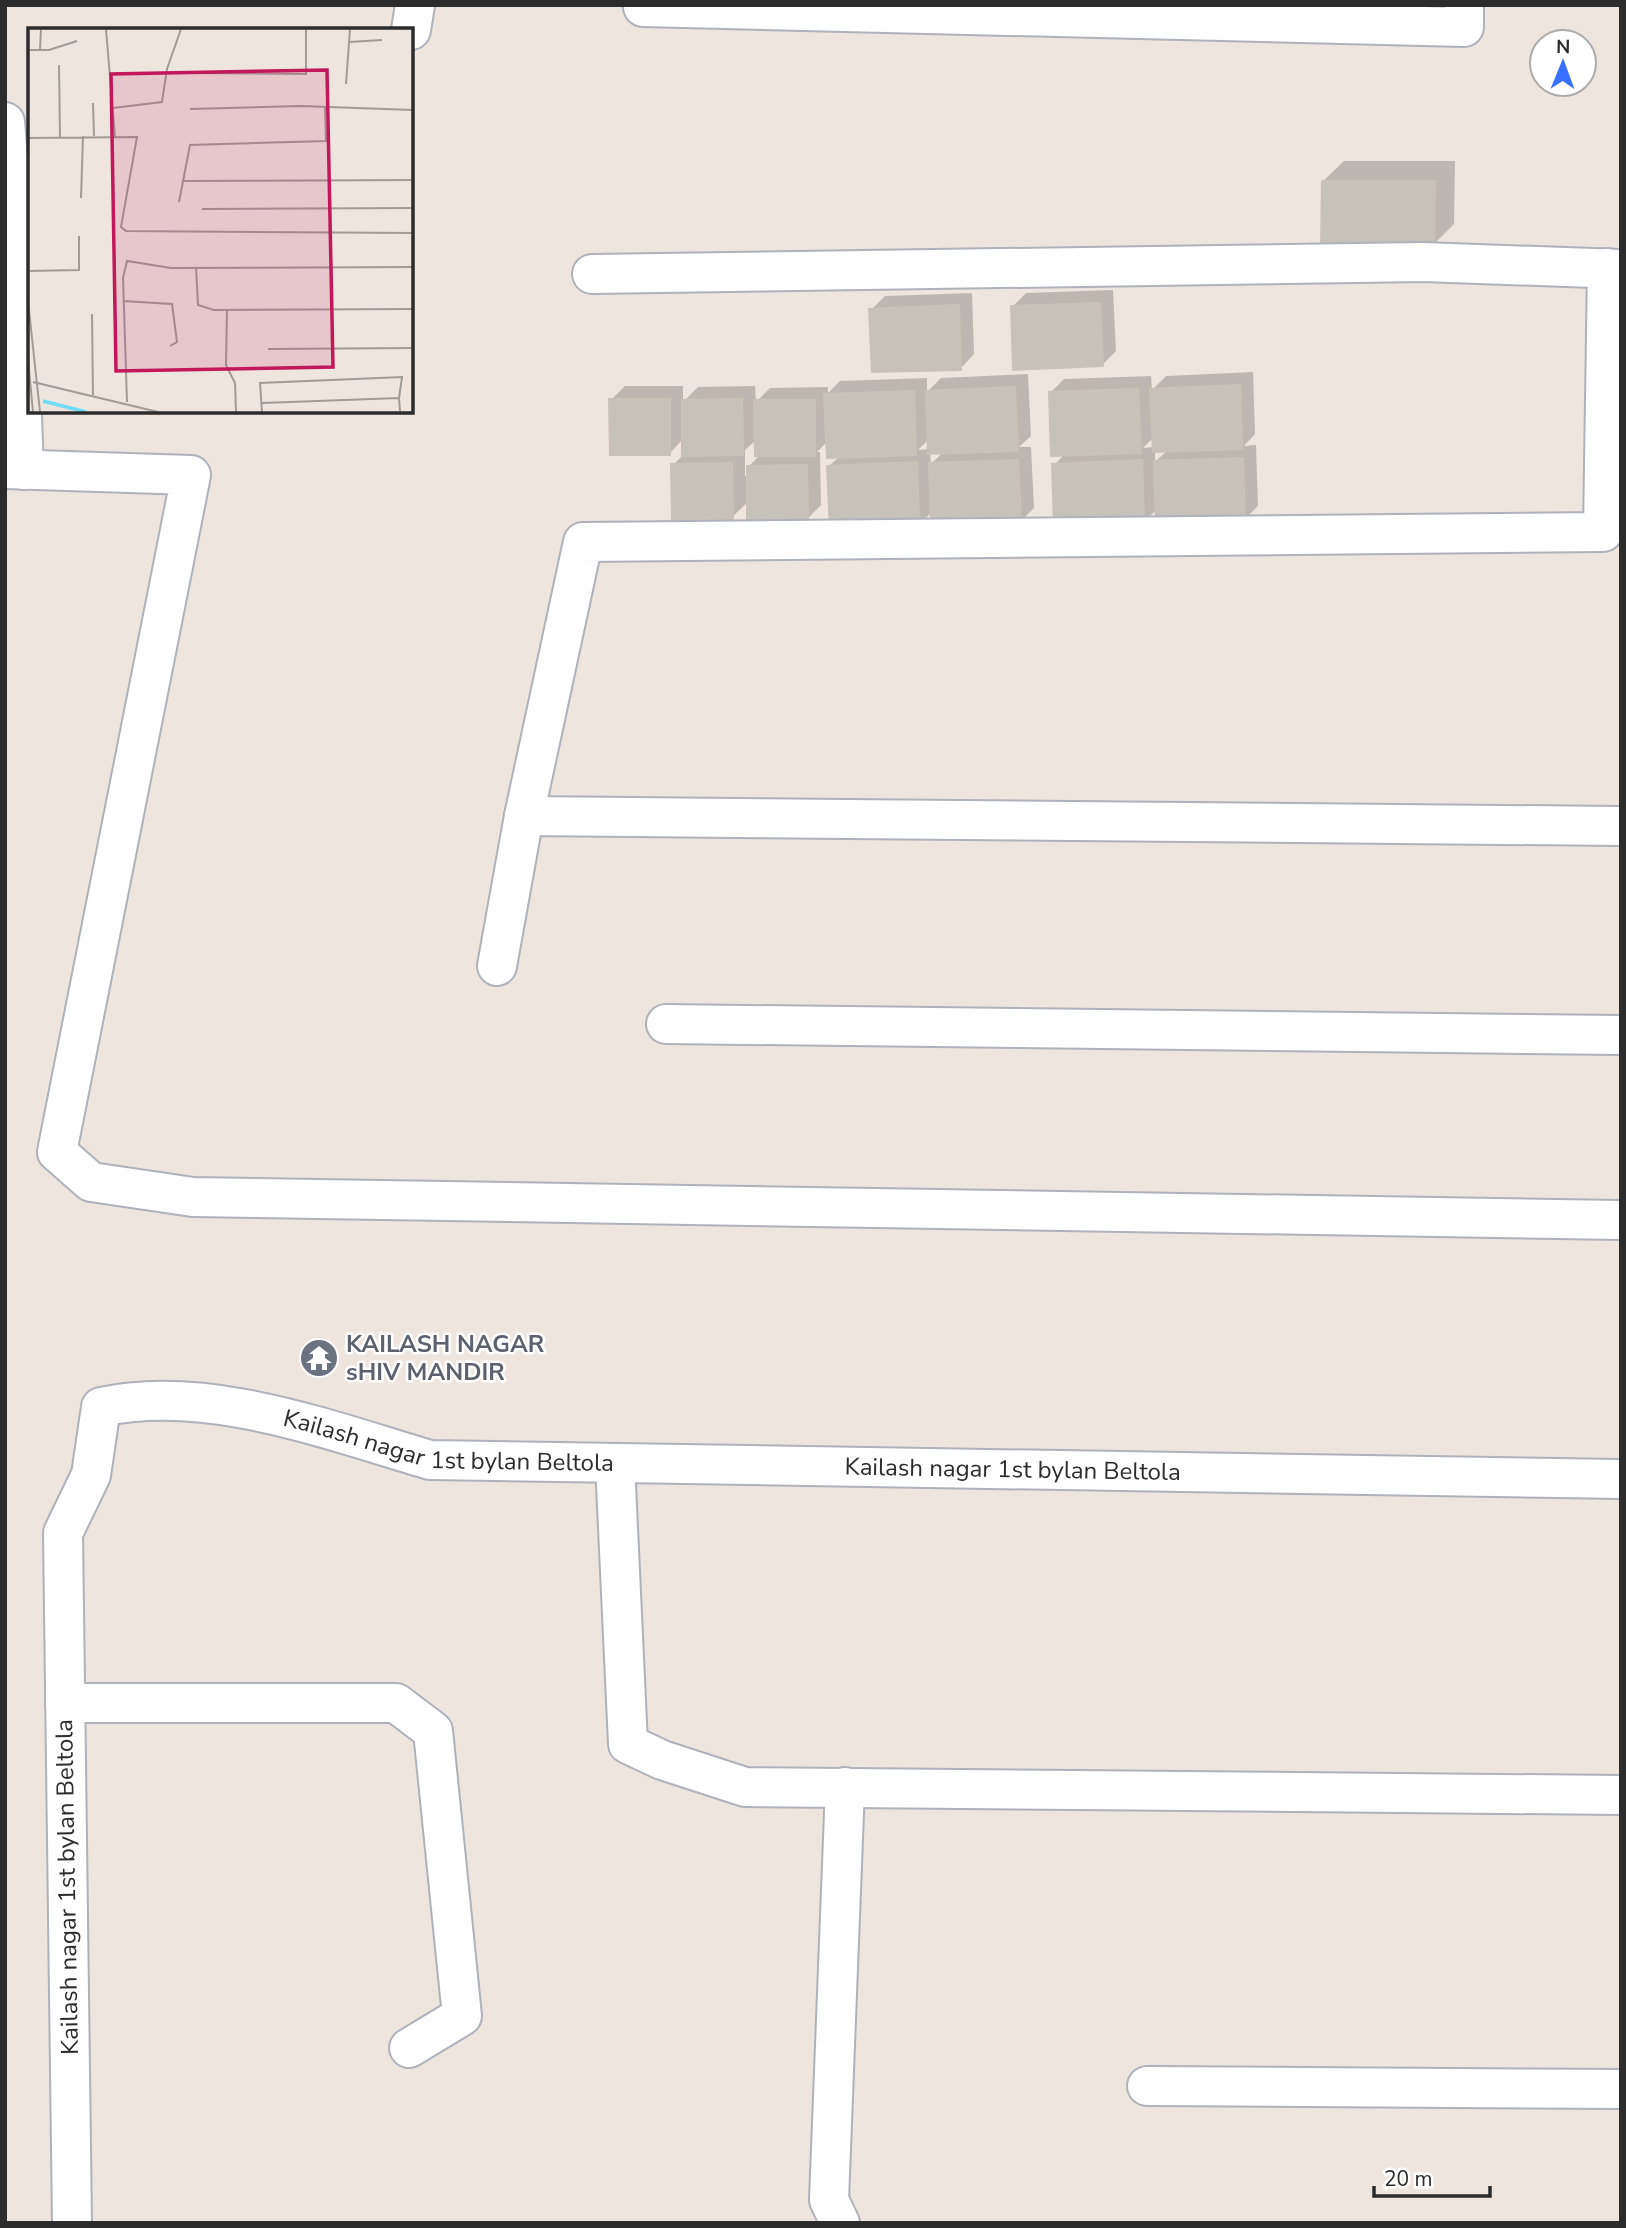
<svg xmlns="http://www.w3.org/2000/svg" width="1626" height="2228" font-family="'Nunito Sans',sans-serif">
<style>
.shadow{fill:#0003;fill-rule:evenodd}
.building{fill:#c6c1b9;stroke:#cac1b7;stroke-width:2}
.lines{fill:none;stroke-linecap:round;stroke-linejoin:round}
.minor-casing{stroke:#aeb2bc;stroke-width:42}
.minor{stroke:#fff;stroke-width:38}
.labels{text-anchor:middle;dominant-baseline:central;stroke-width:5;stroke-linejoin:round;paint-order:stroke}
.worship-label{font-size:24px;font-weight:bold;fill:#5b616d;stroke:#fff;text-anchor:start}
.street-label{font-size:24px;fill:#2c2c2c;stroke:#fff}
.inset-river{fill:none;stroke:#6ddcf4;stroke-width:3.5}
.inset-road{fill:none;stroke:#a09b97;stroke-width:2}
.view{fill:#c2185b;fill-opacity:0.15;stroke:#c2185b;stroke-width:3.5}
.inset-edge{fill:none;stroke:#2c2c2c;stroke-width:3.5}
</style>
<rect width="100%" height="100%" fill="#eee5de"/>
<path class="shadow" d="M1344 161H1455L1454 224 1434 244 1323 181Z
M1113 290 1116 351 1102 365 1013 306 1026 293Z
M972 293 974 354 961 368 871 310 885 296Z
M1253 372 1255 434 1244 446 1256 445 1258 506 1244 520 1157 509 1143 523 1054 465 1065 454 1050 393 1064 379 1151 376 1152 390 1166 376ZM1154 437V447L1143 448ZM1155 450H1168L1155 462Z
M1028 374 1031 436 1019 447H1031L1034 508 1020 522 933 511 919 525 829 466 840 456 828 441 817 452H820L821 505 807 519 749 501 732 517 673 465 684 454V438L670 453 611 400 625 386H683V402L698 387 755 386 756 402 770 388 828 387V393L840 381 927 378V392L941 378ZM757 439 761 454 749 466V476H745V450ZM929 439 930 449 918 450ZM930 452H943L931 464Z"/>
<path class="building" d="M1322 181H1435L1434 246H1321Z
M1100 303 1103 366 1013 370 1011 306Z
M959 305 961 370 872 372 869 309Z
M1240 385 1242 449 1153 452 1150 389Z
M1015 387 1018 451 928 454 926 391Z
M1138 389 1141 453 1051 456 1049 392Z
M914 391 916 455 827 458 824 394Z
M609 399H670V455H610Z
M742 399 743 455 682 456V400Z
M754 400H815V456H755Z
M1243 458 1245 522 1156 525 1154 461Z
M1018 460 1021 524 931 527 929 463Z
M1142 460 1144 524 1054 528 1052 464Z
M917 462 919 526 830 530 827 466Z
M732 463 733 519 672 520 671 464Z
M807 465 808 520 747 521V466Z"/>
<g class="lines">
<defs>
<g id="minor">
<path d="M643 7 1464 27V5"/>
<path d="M411 30 415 5"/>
<path d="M5 122 16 253 24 470"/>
<path d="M592 274 1423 262 1621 269"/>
<path d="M5 469 191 475 57 1152 91 1182 193 1197 1621 1220"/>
<path d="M524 816 1621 826"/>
<path d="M497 966 524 816 583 542 1603 532 1607 268"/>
<path d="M666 1024 1621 1035"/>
<path d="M615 1463 628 1744 662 1760 745 1787 1621 1795"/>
<path d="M65 1703H396L433 1731 462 2016 409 2048"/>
<path d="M1147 2086 1621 2089"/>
<path id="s1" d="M72 2223 63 1533 91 1475 101 1407C208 1384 328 1430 430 1460L1621 1479"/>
<path d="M840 2223 829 2200 845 1787"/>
</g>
</defs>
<use href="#minor" class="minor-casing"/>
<use href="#minor" class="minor"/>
</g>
<defs>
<symbol id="temple-disc" viewBox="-11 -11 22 22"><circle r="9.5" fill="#6b7280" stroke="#fff"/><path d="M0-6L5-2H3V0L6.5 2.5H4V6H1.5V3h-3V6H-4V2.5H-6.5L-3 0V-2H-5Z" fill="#fff"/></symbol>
</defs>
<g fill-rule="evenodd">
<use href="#temple-disc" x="297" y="1336" width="44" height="44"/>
</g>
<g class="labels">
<g class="worship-label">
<text x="346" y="1344">KAILASH NAGAR<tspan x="346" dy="28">sHIV MANDIR</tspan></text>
</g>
<g class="street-label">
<text stroke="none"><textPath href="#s1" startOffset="1176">Kailash nagar 1st bylan Beltola</textPath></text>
<text stroke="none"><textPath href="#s1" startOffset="1743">Kailash nagar 1st bylan Beltola</textPath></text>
<text transform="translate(67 1887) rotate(-91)">Kailash nagar 1st bylan Beltola</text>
</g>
</g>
<g transform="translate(28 28)">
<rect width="385" height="385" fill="#eee5de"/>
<path class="inset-river" d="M15 373 58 384"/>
<path class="inset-road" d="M78 1 87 109M321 14 354 12M0 22H21L49 13M12 22 13 1M31 37 32 109M168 45 278 46V1M318 56 322 1M65 75 66 108M85 80 134 74 139 41 153 1M162 81 273 78 385 82M0 110 109 109 93 199 98 203 385 205M154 153 385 152M53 170 55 108M151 174 162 117 298 113 297 78M174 181 385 180M168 239 170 277 186 282 385 281M0 243 51 242V208M0 273 12 384M95 273 144 276 149 314 142 318M199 282 198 337 207 355 208 384M64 286 65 367M240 321 385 320M0 332 5 384M5 354 130 384M99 374 95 250 99 233 143 240 385 239M234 375 371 370 372 383M234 384 232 355 374 349 371 370"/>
<path class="view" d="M299 42 305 339 88 343 83 46Z"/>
<rect width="385" height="385" class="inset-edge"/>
</g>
<rect width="1626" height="2228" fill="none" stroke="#2c2c2c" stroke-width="14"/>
<g transform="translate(1563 63) rotate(1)"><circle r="33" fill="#ffffff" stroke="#ababab" stroke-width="2"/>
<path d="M0-5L12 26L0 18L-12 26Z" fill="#3a70ff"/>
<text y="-10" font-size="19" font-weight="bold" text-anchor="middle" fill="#2c2c2c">N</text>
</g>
<path d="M1374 2186v10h116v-10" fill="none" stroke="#2c2c2c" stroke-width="3.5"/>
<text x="1384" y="2186" font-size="21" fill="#2c2c2c" stroke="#ffffff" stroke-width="5" paint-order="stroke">20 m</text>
</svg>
